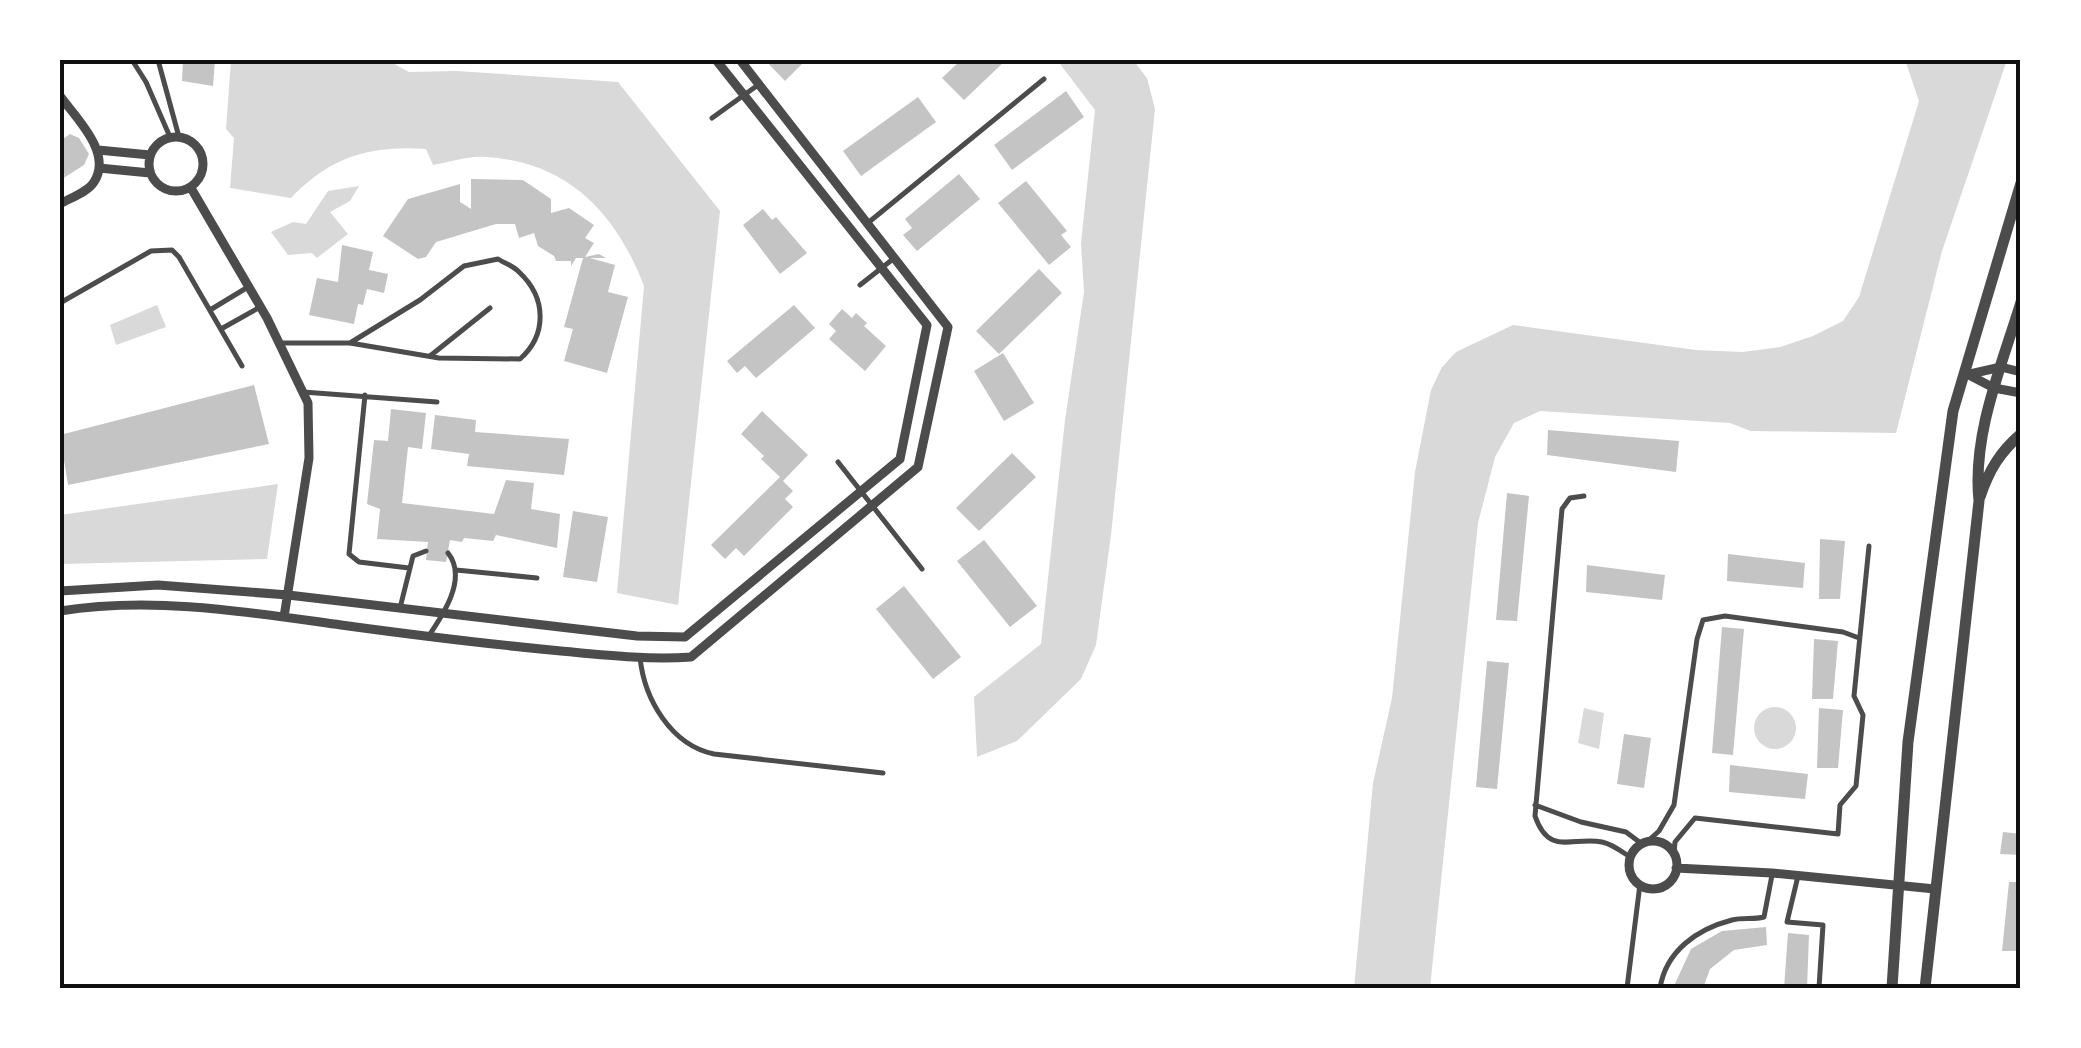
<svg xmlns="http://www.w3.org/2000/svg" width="2081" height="1048" font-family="'IBM Plex Sans',sans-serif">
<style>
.water{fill:#d9d9d9}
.building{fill:#c4c4c4}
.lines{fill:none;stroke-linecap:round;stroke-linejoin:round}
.service{stroke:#4c4c4c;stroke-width:5}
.minor{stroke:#4c4c4c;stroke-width:9}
.tertiary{stroke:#4c4c4c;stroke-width:11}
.neatline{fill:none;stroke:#111;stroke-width:4}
</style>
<rect width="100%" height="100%" fill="#fff"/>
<path class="water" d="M231 60H387L409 72 457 71 618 82 720 211 678 605 617 593 644 286C616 213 568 162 486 157 470 155 450 162 433 165L426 149C370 145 330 157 291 198L230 188 234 138 226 129Z
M1057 60H1133L1147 78 1155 109 1111 535 1096 645 1081 679 1017 741 977 757 974 697 1041 644 1065 420 1084 292 1081 243 1095 110Z
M1905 60H2007L1942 251 1896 433 1751 431 1730 423 1540 411 1514 423 1495 457 1478 523 1430 988H1354L1373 783 1392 698 1415 472 1431 390 1442 367 1456 352 1513 325 1696 350 1743 352 1780 347 1813 336 1843 321 1859 297 1919 101Z
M359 186 350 201 330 212 348 234 317 258 312 253 288 255 271 232 293 222 306 224 328 191Z
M157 305 166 327 116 345 110 325Z
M278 484 267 559 60 564V515Z
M1754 728a21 21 0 1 1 42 0a21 21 0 1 1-42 0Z
M1584 708 1604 713 1599 749 1578 743Z"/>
<path class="building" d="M183 60H215L213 86 182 81Z
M765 60H806L785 81Z
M961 60H1006L964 100 942 78Z
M1066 91 1084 117 1012 170 994 145Z
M918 97 936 122 861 176 843 151Z
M70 134 79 138 89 154 84 165 62 179 65 174 60 177V141Z
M959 174 980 199 917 251 903 235 912 228 905 219Z
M471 179 523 180 551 199V213L569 208 594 225 585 238 594 243 585 257 599 254 606 258H590L615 265 608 292 628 297 607 373 564 361 573 329 564 327 583 258H576L571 266V261H556L554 256 538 246 534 233 519 238 515 224H496L436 242 426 257 418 259 383 236 408 199 460 184V202L471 209Z
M1026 181 1067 231 1061 235 1071 247 1049 265 998 203Z
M763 209 772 220 776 217 807 253 780 274 743 225Z
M342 245 373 252 369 270 388 274 384 293 367 289 363 305 358 304 354 324 309 315 317 278 338 282Z
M1039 269 1062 293 999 354 976 331Z
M794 305 815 328 756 378 745 366 737 373 727 361Z
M842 309 852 318 856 313 867 323 864 326 886 346 865 371 829 339 836 331 829 324Z
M1003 353 1034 403 1004 421 974 371Z
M254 385 269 444 68 485 60 435Z
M391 409 426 413 422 449 408 447 402 503 494 514 506 480 534 483 531 509 560 514 557 548 496 535 493 541 464 538 462 542 450 540 446 562 426 560 428 542 377 539 380 509 367 504 374 440 388 441Z
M762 411 808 455 783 481 793 491 785 499 793 507 744 556 736 548 725 559 711 545 780 477 761 459 764 456 741 434Z
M435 415 476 420 475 432 569 439 564 475 467 466 469 454 431 449Z
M1548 430 1679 441 1676 472 1547 455Z
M1012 453 1036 477 979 531 956 508Z
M1507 493 1529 496 1517 621 1496 620Z
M573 511 608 517 597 582 563 577Z
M1820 539 1845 541 1840 599H1819Z
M984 540 1037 606 1010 627 957 561Z
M1728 554 1805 563 1803 588 1727 581Z
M1587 565 1665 575 1662 600 1586 592Z
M904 586 961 657 933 679 876 609Z
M1722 627 1744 629 1733 755 1712 753Z
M1814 639 1838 641 1833 699H1812Z
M1487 661 1509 663 1497 789 1476 787Z
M1819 708 1843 710 1838 768H1817Z
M1624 734 1651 738 1644 788 1617 784Z
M1730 765 1808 774 1805 799 1729 792Z
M2003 832 2021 834V855L2000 854Z
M2009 882H2021V951H2002Z
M1766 927 1767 945 1734 950 1710 969 1703 988H1673L1691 949 1722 931Z
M1788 933 1809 935 1807 988H1784Z"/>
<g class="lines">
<path class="service" d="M132 60 146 82 170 137
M158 60 179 137
M712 118 758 85
M869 222 1044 79
M860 285 893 259
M60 303 151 251 172 250 179 257 242 366
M210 310 248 287
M221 329 260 307
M279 343H350L439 358 520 359C547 335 547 298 519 272 514 266 504 263 498 259L464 266 420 300 350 343
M430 356 490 308
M303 392 437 402
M365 395 349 554 359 562 409 568
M838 462 922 569
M1584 496 1570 498 1562 509 1535 816C1549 857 1573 836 1602 842 1612 844 1621 851 1630 857
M456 570 537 578
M400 608 413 556 426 551
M428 637C443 615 468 578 448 553
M640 657C644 699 671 745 714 754L883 773
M1535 805 1581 822 1626 832 1642 844
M1648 841 1659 831 1674 805 1697 639 1703 620 1725 616 1843 632 1859 638
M1674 853 1675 842 1695 818 1838 834 1840 805 1856 786 1863 715 1854 696 1869 546
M1798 876 1787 922 1823 925 1819 988
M1627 988 1640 884
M1660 988C1666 951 1697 929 1732 920 1743 917 1753 920 1764 917L1772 875"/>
<path class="minor" d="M60 96C76 118 113 153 94 182 88 192 70 198 60 204
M149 164a27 27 0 1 1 54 0a27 27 0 1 1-54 0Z
M98 150 150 155
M99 168 150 173
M191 188 267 318 308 403 309 458 284 617
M1967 374 1994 388 2021 393
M1970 374 2001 367 2021 372
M60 591 158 585 288 595 637 636 685 637
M60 611C153 596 248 612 341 625 414 635 487 644 561 651 604 655 648 660 691 657
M685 637 900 459 927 325 716 60
M691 657 918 467 948 327 740 60
M1629 865a24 24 0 1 1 48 0a24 24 0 1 1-48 0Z
M1676 868 1772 873 1935 889"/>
<path class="tertiary" d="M1980 497C1989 470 2000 452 2021 434
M1892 988 1908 742 1953 411 2021 183
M1925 988 1979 501C1972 434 2002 365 2021 302"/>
</g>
<rect width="2081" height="1048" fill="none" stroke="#ffffff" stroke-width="125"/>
<rect x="62" y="62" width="1956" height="924" class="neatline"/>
</svg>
